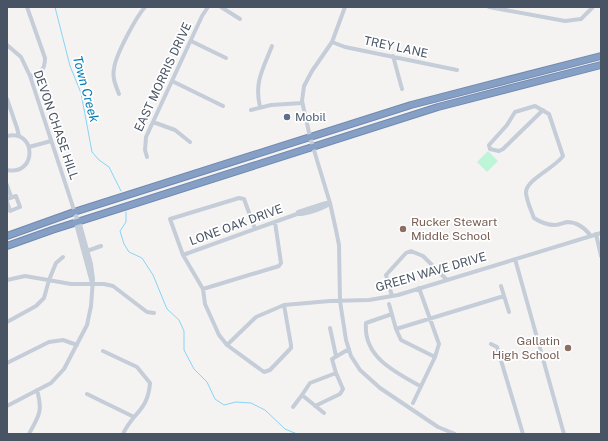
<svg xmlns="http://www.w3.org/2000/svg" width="608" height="441" font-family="'Public Sans',sans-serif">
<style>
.green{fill:#bef5d9}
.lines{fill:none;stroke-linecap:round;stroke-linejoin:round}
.stream{stroke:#87d4f6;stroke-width:1}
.highway-casing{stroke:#7189b1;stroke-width:8}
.minor{stroke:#c5cdd8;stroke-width:4}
.highway{stroke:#869fc5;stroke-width:6}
.service-dot{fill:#5c6f8a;stroke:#fff;stroke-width:1.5}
.education-dot{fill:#8d6e63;stroke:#fff;stroke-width:1.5}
.labels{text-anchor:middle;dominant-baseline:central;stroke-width:3.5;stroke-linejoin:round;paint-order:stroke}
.street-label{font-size:12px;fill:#485363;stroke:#fff}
.service-label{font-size:12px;fill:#4e5e75;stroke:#fff;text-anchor:start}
.education-label{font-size:12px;fill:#785e54;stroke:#fff;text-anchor:start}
.water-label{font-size:13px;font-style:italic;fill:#017db4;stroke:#fff}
</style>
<rect width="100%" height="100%" fill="#f5f3f2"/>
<path class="green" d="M488 151 498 161 487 172 477 162Z"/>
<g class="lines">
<path class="stream" d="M55 7 70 66 81 93 92 152 99 160 109 167 121 191
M126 212V222L120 231 124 244 129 252 142 258 153 275 167 309 179 320 184 331V350L194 369 207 382 215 399 224 405 236 402 251 403 265 410 285 429 297 434"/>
<defs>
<path id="highway" d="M7 236 74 212 411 105 601 56
M7 246 52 230 438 107 601 65"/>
</defs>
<use href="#highway" class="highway-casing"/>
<path class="minor" d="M27 7 45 58C45 69 41 74 30 76
M221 7 240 19
M345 7 332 42 312 71 304 86 302 101 310 137 330 203 336 230 339 245 340 301 346 340 351 356 360 370 380 388 438 427 455 434
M489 7 565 21 581 19 593 7
M191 41 226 58
M332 42 345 47 457 70
M7 45 21 57 30 76 76 216 79 221 91 264 93 279 91 306 87 325 64 369 51 383 7 406
M393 56 402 89
M172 81 223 106
M119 94C116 86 112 78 114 69 115 56 136 17 145 7
M7 99 17 128 19 136
M260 107C254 82 263 69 272 46
M251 110 271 105 302 103
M543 110 503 149 499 151 490 149 489 145 507 125 515 112 535 106 549 114 563 156C555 168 525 180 526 193 527 202 531 210 534 218 540 222 547 225 555 225 559 225 563 223 567 222 578 222 585 228 591 236
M153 122 175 130 190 142
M7 136C37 129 37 176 7 170
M29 147 51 141
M147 157 145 150 146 137 202 16 208 7
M7 185 11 197
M7 199 16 196 20 207 10 211 7 202
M297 214C304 215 325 208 330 203
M75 220 92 283
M255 229 244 199 239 198 170 219 183 255 203 289 205 304 219 335 227 345 264 372 270 370 291 348V345L284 305
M596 234 601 256
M87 251 101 246
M183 255 297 214 298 212 326 203H330
M515 259 564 434
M7 280 25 276 71 284H104L113 286 147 312 154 313
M501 286 509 312
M203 289 279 266 281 263 275 222
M392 296 386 275 406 253 411 251 423 256 447 280
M389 304 396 329 401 340 435 357
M392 314 366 323C363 357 395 372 420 386
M7 322 36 306 44 298 49 280 56 263 63 257
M330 328 336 356
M396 329 504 296
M491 344 497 347 523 434
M227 345 256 317 284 305 330 301 369 300 398 295 601 233
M103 351 137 367 150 383C148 411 133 412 123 434
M7 363 49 342 63 340 77 345
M87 394 134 417
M413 403 435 357 439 344 419 288
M315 406 340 394 343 389 336 373
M293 407 302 395
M324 413 302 395 310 383 336 373 332 359 349 349
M29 434C39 415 43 412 37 390"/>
<use href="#highway" class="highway"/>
</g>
<circle class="service-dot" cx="287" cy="117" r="4"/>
<g class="education-dot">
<circle cx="403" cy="229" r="4"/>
<circle cx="568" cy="348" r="4"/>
</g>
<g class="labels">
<g class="street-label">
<text transform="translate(396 47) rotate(12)">TREY LANE</text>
<text transform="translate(163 77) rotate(-65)">EAST MORRIS DRIVE</text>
<text transform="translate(56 125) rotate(71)">DEVON CHASE HILL</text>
<text transform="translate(236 225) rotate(-20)">LONE OAK DRIVE</text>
<text transform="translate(431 272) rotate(-16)">GREEN WAVE DRIVE</text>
</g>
<g class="service-label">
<text x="295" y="117">Mobil</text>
</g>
<g class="education-label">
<text x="411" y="222">Rucker Stewart<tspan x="411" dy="14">Middle School</tspan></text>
<text x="560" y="341" text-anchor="end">Gallatin<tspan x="560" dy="14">High School</tspan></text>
</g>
<g class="water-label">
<text transform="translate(86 89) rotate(75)">Town Creek</text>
</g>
</g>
<rect width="608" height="441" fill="none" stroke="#485363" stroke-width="16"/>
</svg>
